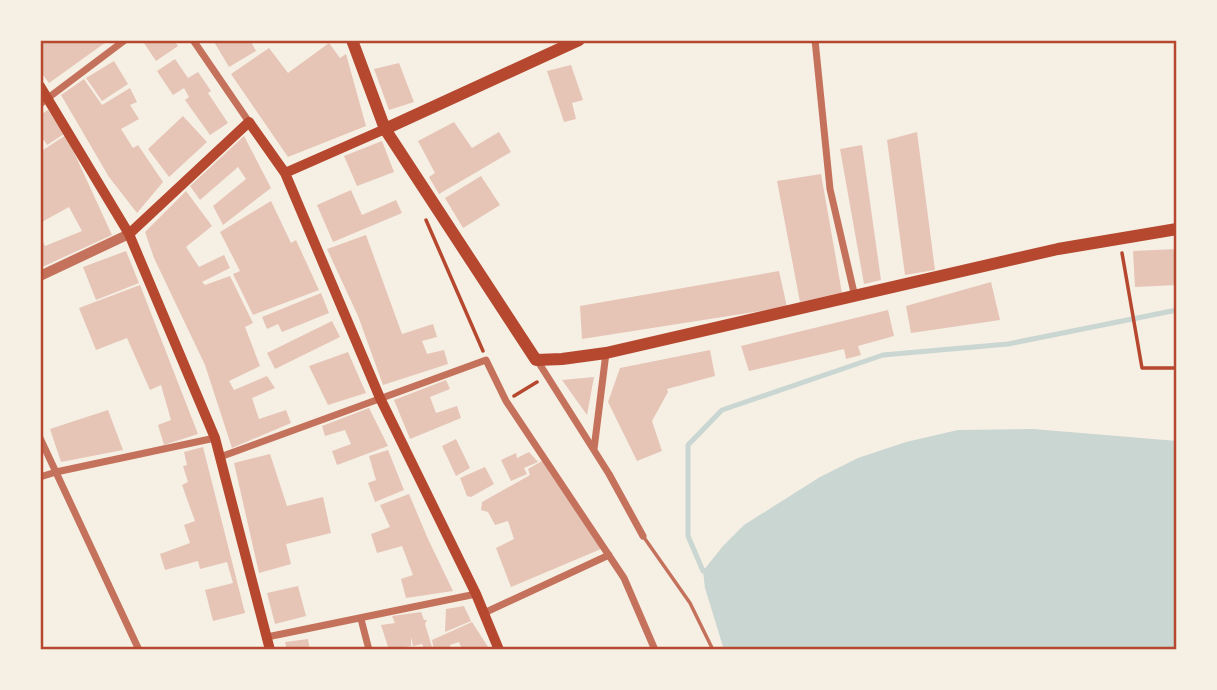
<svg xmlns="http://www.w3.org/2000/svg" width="1217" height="690" font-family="'Work Sans',sans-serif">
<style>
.water{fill:#c9d6d2}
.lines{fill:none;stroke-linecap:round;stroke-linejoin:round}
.stream{stroke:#c9d6d2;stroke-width:5}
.building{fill:#e6c5b7}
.path{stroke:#b5482f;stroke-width:3.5}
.service{stroke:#c5725c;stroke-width:3.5}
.minor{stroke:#c5725c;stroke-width:7}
.tertiary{stroke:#c5725c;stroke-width:10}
.secondary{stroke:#b5482f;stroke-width:10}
.primary{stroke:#b5482f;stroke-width:12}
.neatline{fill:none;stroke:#b5482f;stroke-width:2.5}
</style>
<rect width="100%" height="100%" fill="#f6efe4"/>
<path class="water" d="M1033 429 1177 441V650H724L705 588 703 571 723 546 744 525 820 477 858 458 906 442 958 430Z"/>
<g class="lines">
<path class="stream" d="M703 571 688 536V445L722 410 883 355 1008 344 1177 310"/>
</g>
<path class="building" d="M40 40H109L49 83 40 71Z
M142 40H174L178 46 156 61Z
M213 40H250L256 51 229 67Z
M329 43 340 58 346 54 366 126 288 157 231 74 269 48 288 73Z
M175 59 188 78 198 72 211 91 208 93 228 123 210 135 185 100 189 97 184 88 173 95 157 71Z
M114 61 128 84 102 101 86 78Z
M399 63 414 102 389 110 374 69Z
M571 65 583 100 572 103 576 119 564 122 547 71Z
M84 79 102 105 130 88 137 102 130 105 139 119 121 129 133 148 138 145 163 182 137 213 109 177 61 95Z
M48 110 64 134 47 145 44 140 40 142V115Z
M183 116 207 142 169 177 148 149Z
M454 122 472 148 499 132 511 152 439 194 429 177 435 173 418 141Z
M917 132 935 270 905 275 887 140Z
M66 135 112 235 40 268V236L45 246 82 231 69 207 40 223V152Z
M244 136 271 188 223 225 213 206 246 179 238 167 200 200 190 186Z
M382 141 394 172 357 186 344 156Z
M862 145 881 280 864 284 840 149Z
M821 174 842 293 800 302 777 181Z
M481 176 500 205 463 228 445 198Z
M351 190 362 215 396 200 402 213 333 242 317 205Z
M186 191 212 226 186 247 199 267 224 255 230 268 202 282 205 285 230 276 253 323 245 327 260 366 229 381 234 390 267 376 275 388 252 398 259 419 286 410 291 423 232 448 205 365 154 258 145 232Z
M271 201 291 243 296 240 319 290 253 315 233 274 240 271 220 232Z
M366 235 402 334 433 324 437 337 422 341 427 354 444 350 448 364 383 385 358 316 327 249Z
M1177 249V285L1135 287 1133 251Z
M126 251 139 283 96 300 83 267Z
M779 271 787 307 582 339 580 306Z
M991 282 1000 320 911 333 906 306Z
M140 285 198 434 164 445 158 425 171 420 161 385 150 390 127 338 96 350 79 308Z
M321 293 329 313 282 332 278 324 267 329 262 317Z
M888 310 894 336 858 346 861 355 846 359 844 349 749 371 741 346Z
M332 321 340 337 275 369 267 353Z
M710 350 715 376 667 389 668 392 652 421 662 451 637 461 608 402 620 368Z
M348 352 366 393 328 405 309 366Z
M594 377 587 415 562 380Z
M446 380 450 389 430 397 436 413 457 406 461 418 410 439 394 400Z
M369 408 388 446 337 465 332 451 351 444 345 430 325 436 322 426Z
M108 410 123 450 61 462 50 429Z
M456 439 470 468 456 476 442 446Z
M203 447 245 613 213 621 205 590 233 583 227 562 200 569 198 561 165 570 160 554 190 543 184 525 195 521 182 485 188 482 183 466 187 465 184 452Z
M388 450 404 490 375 502 368 483 376 480 369 456Z
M529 452 538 462 524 468 527 474 511 481 501 460 516 453 517 458Z
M270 454 287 506 323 497 331 533 286 544 291 564 259 573 234 463Z
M542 461 601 549 511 587 496 548 514 539 508 521 495 525 488 512 481 510 482 502 530 475 528 469Z
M485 467 494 484 471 497 467 496 460 478Z
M409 494 428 539 453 591 406 598 401 579 413 575 402 546 377 553 371 534 390 527 380 505Z
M298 586 306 616 275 624 267 593Z
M464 606 471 621 445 632 446 609Z
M421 612 424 620H427L425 624 432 647 424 648 422 644 413 646 411 637V646L389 650 381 625 395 623 392 616Z
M472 622 490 650H462L459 642 450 645 451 650H434L432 640Z
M308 639 310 650H287L285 642Z"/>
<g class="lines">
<path class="path" d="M426 220 483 351
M1122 253 1142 368H1177
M514 396 537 382"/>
<path class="service" d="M643 536 690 603 713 650"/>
<path class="minor" d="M193 40 249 122
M815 40 830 189 855 297
M40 104 125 40
M537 360 609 474 643 536
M40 438 139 650
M594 449 606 353
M220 457 486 360 506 401 624 578 655 650
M40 477 56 472 215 438
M484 613 609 555
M361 619 369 650
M267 637 476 594"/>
<path class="tertiary" d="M40 276 129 234"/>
<path class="secondary" d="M40 86 129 234 215 438 270 650
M285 173 385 129
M129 234 249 122 285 173 380 398 476 594 499 650"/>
<path class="primary" d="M352 40 385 129 536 360 562 359 606 353 1058 249 1177 229
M385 129 579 40"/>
</g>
<rect width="1217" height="690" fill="none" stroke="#f6efe4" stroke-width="84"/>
<rect x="42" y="42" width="1133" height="606" class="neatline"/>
</svg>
